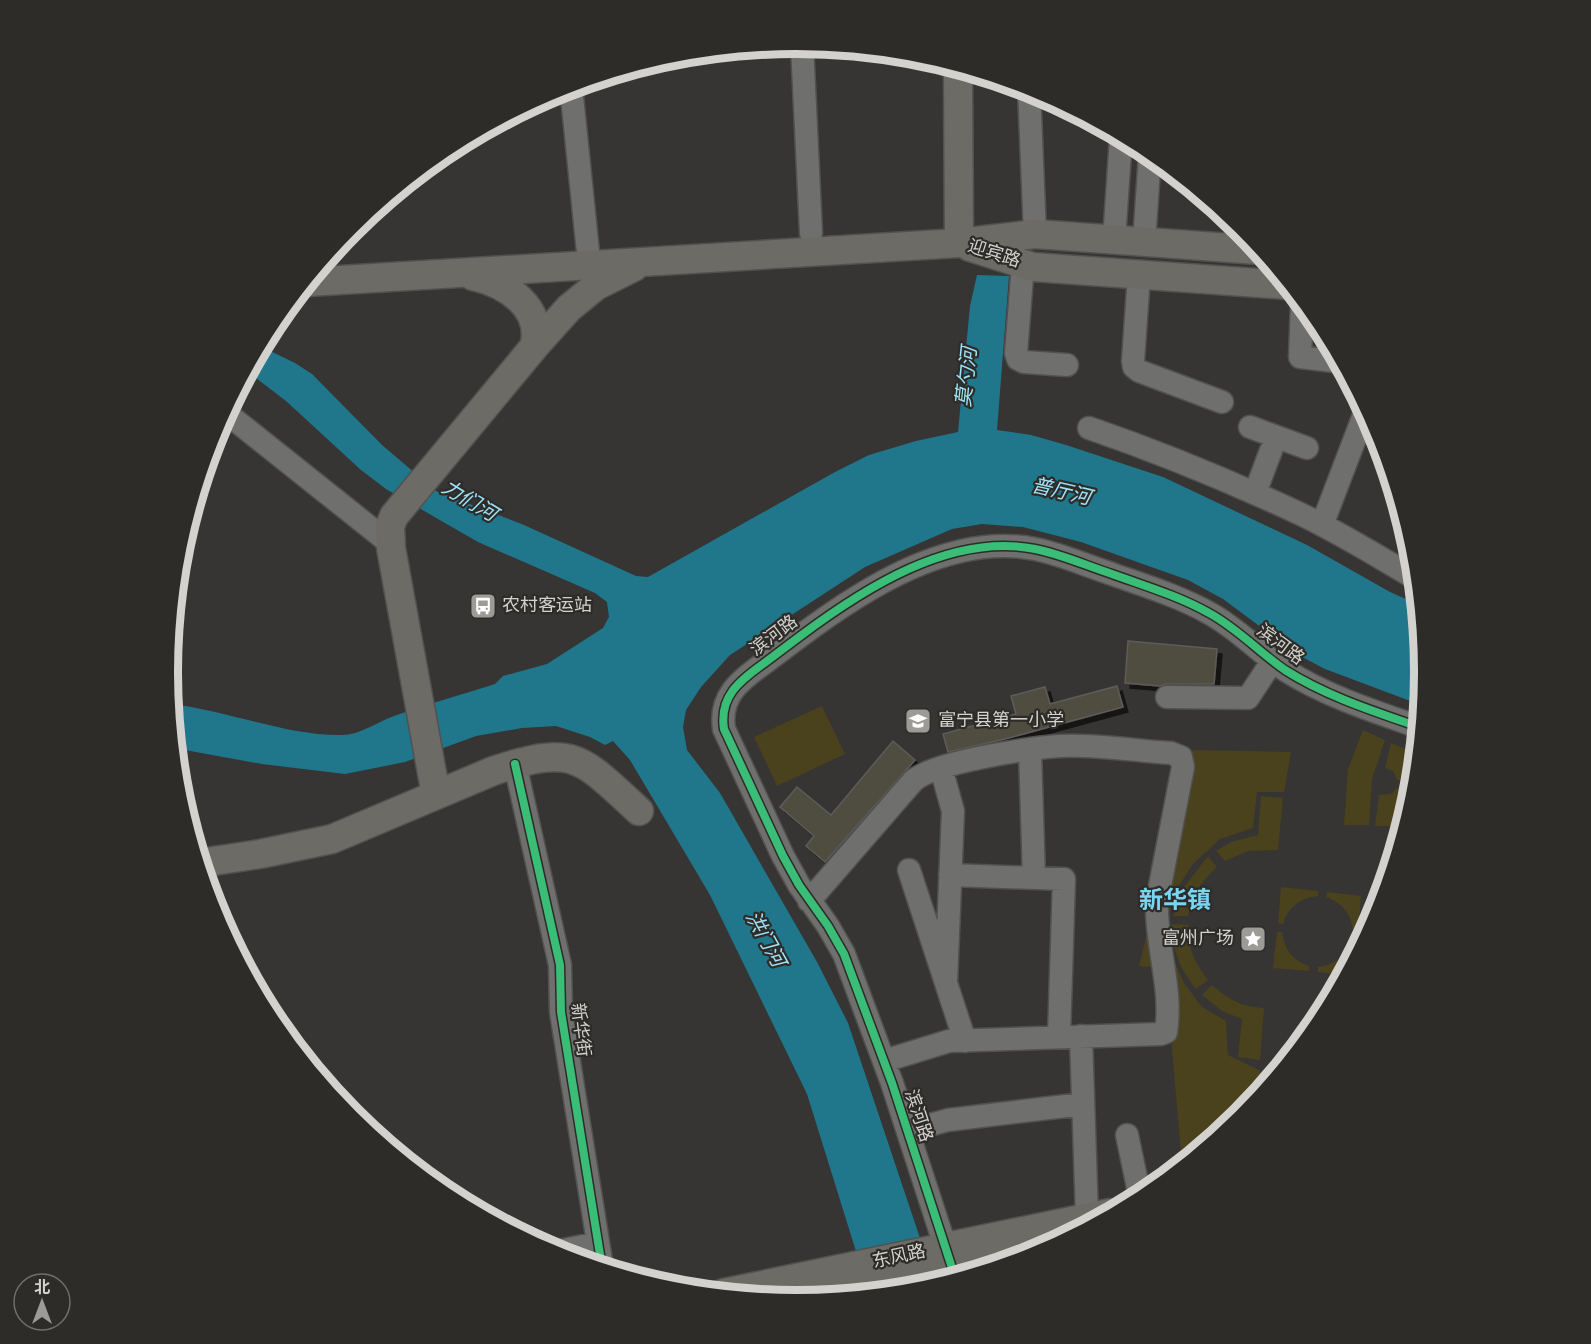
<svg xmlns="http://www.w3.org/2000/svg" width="1591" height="1344" font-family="'Alegreya Sans','Noto Sans SC',sans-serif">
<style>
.green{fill:#4a411d}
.water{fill:#20778c}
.building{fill:#504d3f;stroke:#5c5c5b;stroke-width:1.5;filter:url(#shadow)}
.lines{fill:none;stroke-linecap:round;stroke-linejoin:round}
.minor-casing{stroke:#51514f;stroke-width:25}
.major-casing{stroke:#51514f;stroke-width:31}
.minor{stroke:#6f6f6d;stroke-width:22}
.major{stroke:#6d6b65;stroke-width:28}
.cycleway-casing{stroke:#2d2c28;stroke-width:11}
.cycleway{stroke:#3abd76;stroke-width:8}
.labels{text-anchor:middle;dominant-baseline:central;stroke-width:4.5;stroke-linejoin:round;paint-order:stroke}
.street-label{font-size:18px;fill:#d3d2cf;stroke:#2d2c28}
.poi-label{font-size:18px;fill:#d3d2cf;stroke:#2d2c28;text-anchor:start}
.water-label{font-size:20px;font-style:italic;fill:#9fe1f7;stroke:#2d2c28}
.district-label{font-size:24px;font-weight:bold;fill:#76d6f4;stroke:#2d2c28}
.rim{fill:none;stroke:#d3d2cf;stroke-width:8}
</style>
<defs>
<filter id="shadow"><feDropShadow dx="5" dy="5" stdDeviation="0" flood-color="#0009"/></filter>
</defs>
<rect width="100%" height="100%" fill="#363533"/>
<path class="green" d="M822 706 845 754 777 786 754 737Z
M1363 730 1385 740 1372 779 1369 825H1344L1348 769Z
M1391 743 1413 752 1416 756 1413 781 1397 780 1393 771 1385 768Z
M1192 750 1291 752 1284 792H1257L1253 828 1220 839 1193 864 1177 889 1167 922 1171 954 1184 983 1202 1007 1226 1021 1228 1055 1259 1070 1266 1085 1240 1117 1182 1164 1165 968 1139 966Z
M1397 788 1412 789 1407 812 1395 811 1394 826H1375L1379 795 1391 794Z
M1261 796 1283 798 1278 850 1248 851 1225 861 1216 851 1231 842 1258 835Z
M1208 856 1217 867C1203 880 1190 897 1188 916H1173L1185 886Z
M1281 887 1318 891V896C1300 898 1288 907 1283 924L1278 923Z
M1327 892 1361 896 1358 933 1353 932C1352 915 1343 903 1326 897Z
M1172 924 1188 925C1188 948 1194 962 1208 980L1196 989C1180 970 1172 950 1172 924Z
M1277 932H1282C1284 949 1293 961 1309 966V971L1273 968Z
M1352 941H1357L1356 951 1343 975 1318 972V967C1335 965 1346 956 1352 941Z
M1212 985C1229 1000 1242 1007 1264 1008L1260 1060 1238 1057 1242 1019 1222 1011 1202 995Z"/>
<path class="water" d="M977 275 1009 276 997 430 1031 435 1066 445 1163 477 1307 545 1390 592 1417 604 1424 672 1421 705 1325 669 1285 648 1258 625 1223 599 1188 580 1081 542 1023 527 982 524 952 529 865 567 730 655 701 687 686 710 683 727 687 750 720 793 817 962 848 1023 935 1283 869 1293 807 1094 710 895 630 760 613 741 605 745 590 737 556 726 522 728 476 736 405 762 345 774 262 764 174 748 170 704C227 710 286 736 342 735 360 735 377 722 394 716 427 704 461 695 495 684L503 676 547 664 603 628 609 617 607 602 595 593 478 542 386 489 361 470 286 401 247 371 260 346 295 363 312 374 382 445 436 491 524 525 636 576 648 577 835 472 869 455 916 441 958 432 970 306Z"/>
<path class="building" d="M1128 641 1217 649 1214 684H1167L1160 686 1125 683Z
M1117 686 1123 707 1005 739 948 752 943 734 1016 714 1011 696 1045 687 1050 704Z
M893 741 915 760 825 862 806 846 814 836 780 807 797 787 831 815Z"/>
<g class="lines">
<defs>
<path id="minor" d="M802 44 811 233
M571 87 588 252
M1029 89 1035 234
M1114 240 1121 137
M1144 242 1150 154
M1023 264 1016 353 1018 359 1024 362 1067 365
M1139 275 1133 361 1134 367 1139 371 1222 402
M1302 304 1300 357 1334 361
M225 412 387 541
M1250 427 1307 448
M1089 428C1159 452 1227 480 1294 511 1336 530 1375 555 1415 578
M1255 493 1276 437
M1322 525 1364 415
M1167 697 1248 698 1273 660
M1030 750 1034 878
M515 764 560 965 561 1012 602 1267
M941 768 953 811 946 982
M909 870 965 1041
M950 875 1064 879 1059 1037
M809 901 913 781C934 762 1029 748 1060 746 1097 744 1135 751 1171 753L1181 757 1183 767 1157 901C1155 944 1173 988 1166 1032L1161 1034 949 1041 884 1061
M1081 1036 1087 1218
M908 1131 948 1120 1083 1104
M1127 1135 1140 1197
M554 1252 598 1243
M950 1261 892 1083 844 954 828 926 799 885 783 856 724 729C719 697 739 681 763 664 775 655 787 646 799 637 863 589 951 532 1035 549 1061 554 1087 566 1112 574 1145 586 1179 596 1209 613 1237 628 1259 652 1285 670 1326 696 1373 711 1419 727"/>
<path id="major" d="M958 68 959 243
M970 247 1033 267 1287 285
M473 276C506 283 545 308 534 347
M307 282 959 243 1035 234 1258 250
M436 795 391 548 390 526 394 516 534 347 569 308 596 286 634 267
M200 863 260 854 332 839 493 771C574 744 579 756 639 811
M724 1293 1110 1213
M814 1299 1036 1253"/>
</defs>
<use href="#minor" class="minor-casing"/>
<use href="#major" class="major-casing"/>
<use href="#minor" class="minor"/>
<use href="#major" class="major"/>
<defs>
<path id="cycleway" d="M515 764 560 965 561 1012 602 1267
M955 1277 892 1083 844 954 828 926 799 885 783 856 724 729C719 697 739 681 763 664 775 655 787 646 799 637 863 589 951 532 1035 549 1061 554 1087 566 1112 574 1145 586 1179 596 1209 613 1237 628 1259 652 1285 670 1326 696 1373 711 1419 727"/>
</defs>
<use href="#cycleway" class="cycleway-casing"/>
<use href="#cycleway" class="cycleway"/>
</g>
<defs>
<symbol id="bus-square" viewBox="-11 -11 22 22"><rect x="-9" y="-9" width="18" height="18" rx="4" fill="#9c9b98" stroke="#2d2c28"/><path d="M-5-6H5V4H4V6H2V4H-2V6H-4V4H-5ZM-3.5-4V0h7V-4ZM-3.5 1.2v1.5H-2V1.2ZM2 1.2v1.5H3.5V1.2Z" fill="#fff"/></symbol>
<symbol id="school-square" viewBox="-11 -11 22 22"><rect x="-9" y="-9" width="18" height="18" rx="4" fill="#9c9b98" stroke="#2d2c28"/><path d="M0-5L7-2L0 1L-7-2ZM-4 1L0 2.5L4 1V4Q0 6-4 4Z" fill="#fff"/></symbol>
<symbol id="sight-square" viewBox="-11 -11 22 22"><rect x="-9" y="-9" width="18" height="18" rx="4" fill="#9c9b98" stroke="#2d2c28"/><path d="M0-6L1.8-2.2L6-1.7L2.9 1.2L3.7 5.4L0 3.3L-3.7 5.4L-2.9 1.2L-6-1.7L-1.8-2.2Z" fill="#fff"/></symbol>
</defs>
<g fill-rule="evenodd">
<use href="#bus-square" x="468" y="591" width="30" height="30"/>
<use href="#school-square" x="903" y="706" width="30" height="30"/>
<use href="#sight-square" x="1238" y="924" width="30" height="30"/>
</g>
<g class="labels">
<g class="street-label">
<text transform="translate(994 254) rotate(18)">迎宾路</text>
<text transform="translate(774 636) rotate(-37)">滨河路</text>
<text transform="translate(1280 645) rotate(37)">滨河路</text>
<text transform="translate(580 1030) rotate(83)">新华街</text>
<text transform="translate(918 1116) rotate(72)">滨河路</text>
<text transform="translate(899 1257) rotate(-12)">东风路</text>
</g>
<g class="poi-label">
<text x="502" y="606">农村客运站</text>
<text x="938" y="721">富宁县第一小学</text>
<text x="1234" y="939" text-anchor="end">富州广场</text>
</g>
<g class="water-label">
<text transform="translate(967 377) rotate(-84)">莫勺河</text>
<text transform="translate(1061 492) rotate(13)">普厅河</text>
<text transform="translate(469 501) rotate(31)">力们河</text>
<text transform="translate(765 939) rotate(61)">洪门河</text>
</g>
<g class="district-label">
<text x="1175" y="901">新华镇</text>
</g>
</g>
<path d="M0 0H1591V1344H0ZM178 672a618 618 0 1 1 1236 0a618 618 0 1 1-1236 0Z" fill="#2d2c28" fill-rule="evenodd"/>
<path class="rim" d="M178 672a618 618 0 1 1 1236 0a618 618 0 1 1-1236 0Z"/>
<g transform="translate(42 1302)"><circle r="28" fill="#2d2c28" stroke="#6f6e6b" stroke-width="1.5"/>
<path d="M0-4.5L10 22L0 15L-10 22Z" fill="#9c9b98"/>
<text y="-9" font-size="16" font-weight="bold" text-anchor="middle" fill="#d3d2cf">北</text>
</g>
</svg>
